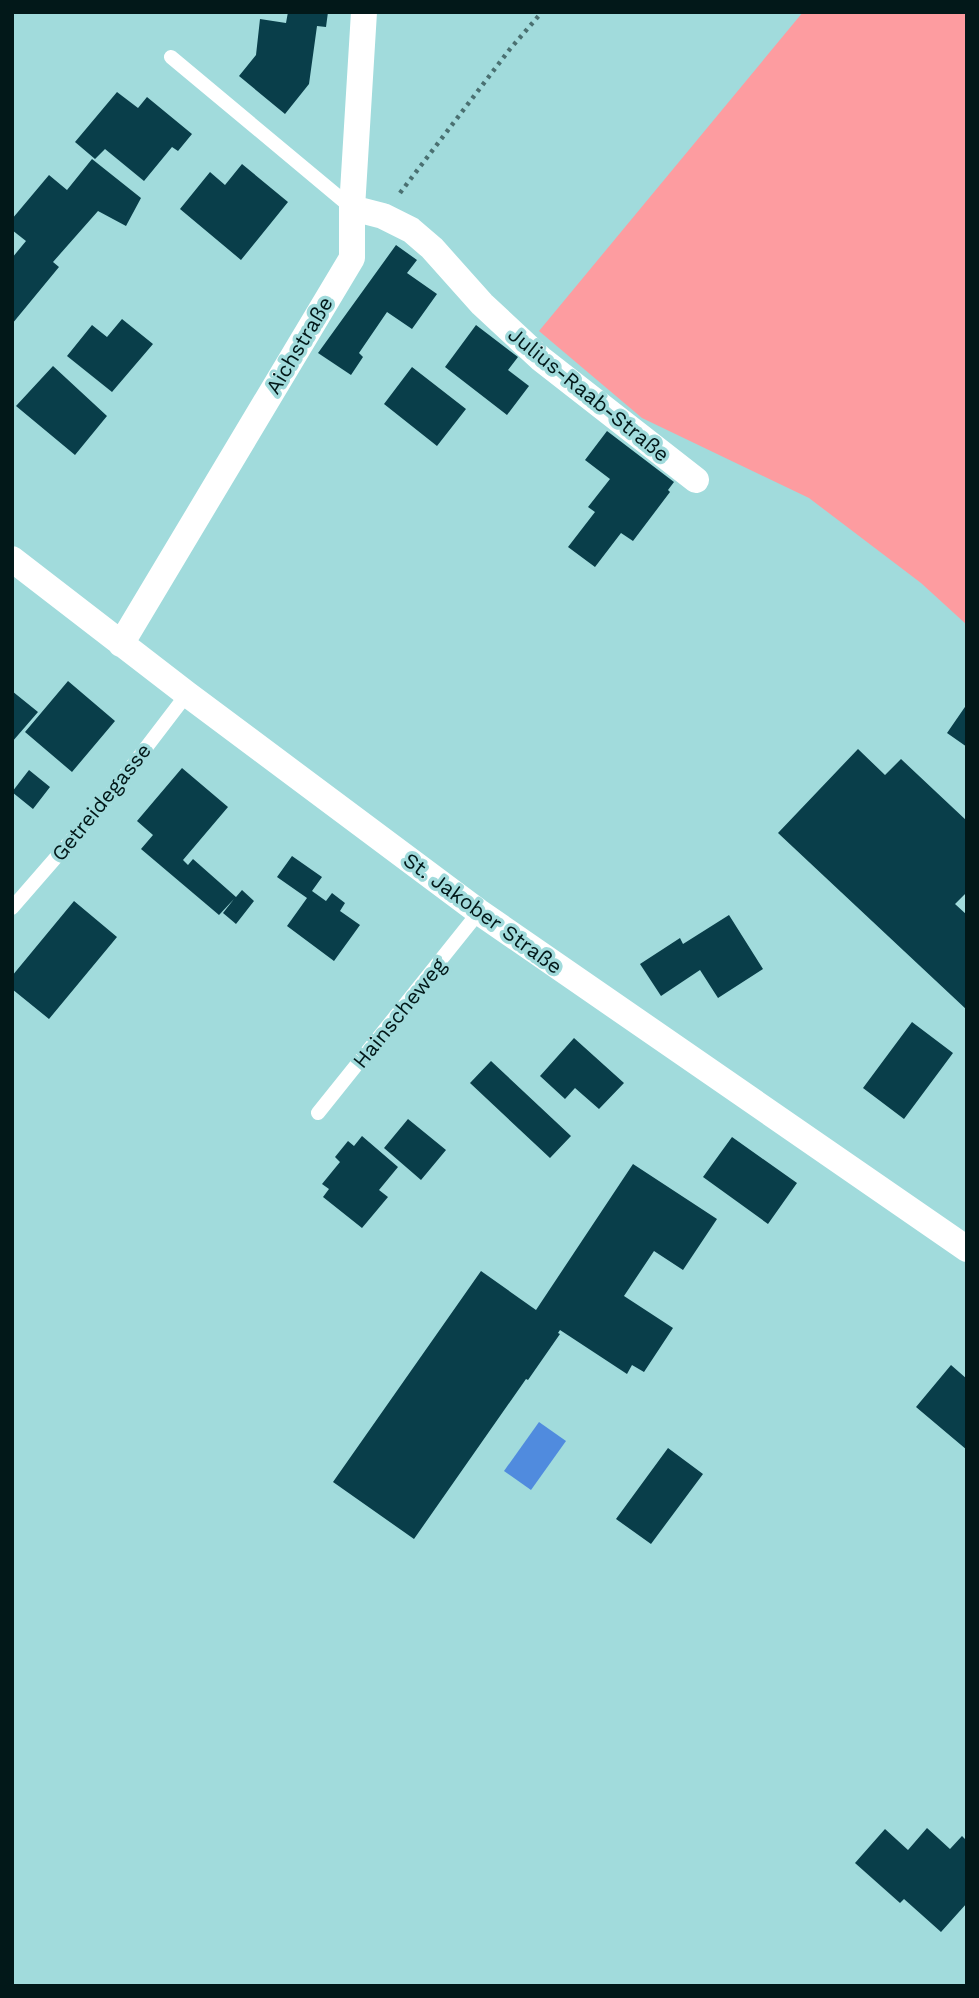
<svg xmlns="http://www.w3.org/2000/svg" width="979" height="1998" font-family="'Work Sans',sans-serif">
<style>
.green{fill:#fd9ca0}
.water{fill:#508bde}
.building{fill:#093e4a}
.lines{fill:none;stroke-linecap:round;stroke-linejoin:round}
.path{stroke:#4a7071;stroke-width:4.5;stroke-dasharray:3.5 5;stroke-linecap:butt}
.service{stroke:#fff;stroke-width:14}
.minor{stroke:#fff;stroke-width:26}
.labels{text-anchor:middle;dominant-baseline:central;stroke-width:7;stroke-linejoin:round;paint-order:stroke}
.street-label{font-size:21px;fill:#021819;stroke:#a1dbdc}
</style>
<rect width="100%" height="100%" fill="#a1dbdc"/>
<path class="green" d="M803 12H967V625L921 583 809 498 642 418 539 331Z"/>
<path class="water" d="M539 1422 566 1441 531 1490 504 1471Z"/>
<path class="building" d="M288 12H328L326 27 317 26 309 84 285 114 239 76 256 55 260 19 286 23Z
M117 92 138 108 147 97 192 134 178 151 172 147 144 181 105 149 95 159 75 142Z
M92 159 141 198 126 226 98 211 53 262 59 267 12 324V258L26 241 12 230V219L49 175 67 190Z
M242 164 288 202 241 260 180 209 210 172 225 185Z
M396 245 417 260 407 273 437 294 412 329 387 312 359 353 363 357 351 375 318 353Z
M122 319 153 344 112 392 67 356 92 325 107 337Z
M476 325 518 357 508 370 529 386 507 415 445 367Z
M53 366 107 416 75 455 16 406Z
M412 367 466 409 437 446 384 404Z
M607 431 674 482 668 490 670 492 633 541 621 533 595 567 568 547 595 512 588 507 610 479 585 460Z
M68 681 115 721 72 772 25 732Z
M12 691 38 712 12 742Z
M967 704V747L947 733Z
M858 749 885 775 901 759 967 821V892L955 904 967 915V1010L778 833Z
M182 768 228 807 183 860 188 865 193 859 236 897 242 890 254 901 236 924 223 913 234 899 219 915 141 849 153 835 137 821Z
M29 770 50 787 33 809 12 792Z
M292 856 322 877 312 891 326 901 332 893 345 903 340 911 360 925 334 961 287 926 307 898 277 877Z
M74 901 117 937 49 1019 12 989V976Z
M729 915 763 969 718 998 700 970 661 996 640 964 680 938 683 944Z
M912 1022 953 1053 904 1119 863 1088Z
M574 1038 624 1083 599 1109 575 1088 565 1099 540 1076Z
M491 1061 571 1136 550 1158 470 1083Z
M408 1119 446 1150 421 1180 384 1148Z
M362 1136 398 1167 379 1190 388 1197 362 1228 323 1197 329 1189 322 1184 340 1162 335 1157 348 1141 354 1146Z
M732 1137 797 1183 768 1224 703 1177Z
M633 1164 717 1219 683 1270 654 1251 624 1296 673 1328 644 1372 632 1365 627 1374 560 1330 558 1333 560 1334 528 1380 526 1379 414 1539 333 1482 481 1271 536 1310Z
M951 1365 967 1379V1450L916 1407Z
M668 1448 703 1474 651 1544 616 1519Z
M927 1828 950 1849 962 1836 967 1841V1903L941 1932 904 1899 900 1903 855 1863 885 1829 908 1850Z"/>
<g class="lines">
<path class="path" d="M400 193 510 49 542 12"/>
<path class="service" d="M171 57 352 208
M12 908 106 800 187 694
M318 1113 479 912"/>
<path class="minor" d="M352 208 383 216 411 230 432 248 482 304 541 359 696 480
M12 559 187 694 479 912 967 1249
M121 644 352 258V208L364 12"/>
</g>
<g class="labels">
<g class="street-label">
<text transform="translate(299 345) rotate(-59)">Aichstraße</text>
<text transform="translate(589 394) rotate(39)">Julius-Raab-Straße</text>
<text transform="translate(101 802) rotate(-51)">Getreidegasse</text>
<text transform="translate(483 913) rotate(36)">St. Jakober Straße</text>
<text transform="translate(399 1013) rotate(-51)">Hainscheweg</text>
</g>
</g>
<rect width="979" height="1998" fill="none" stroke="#021819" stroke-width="28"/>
</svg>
